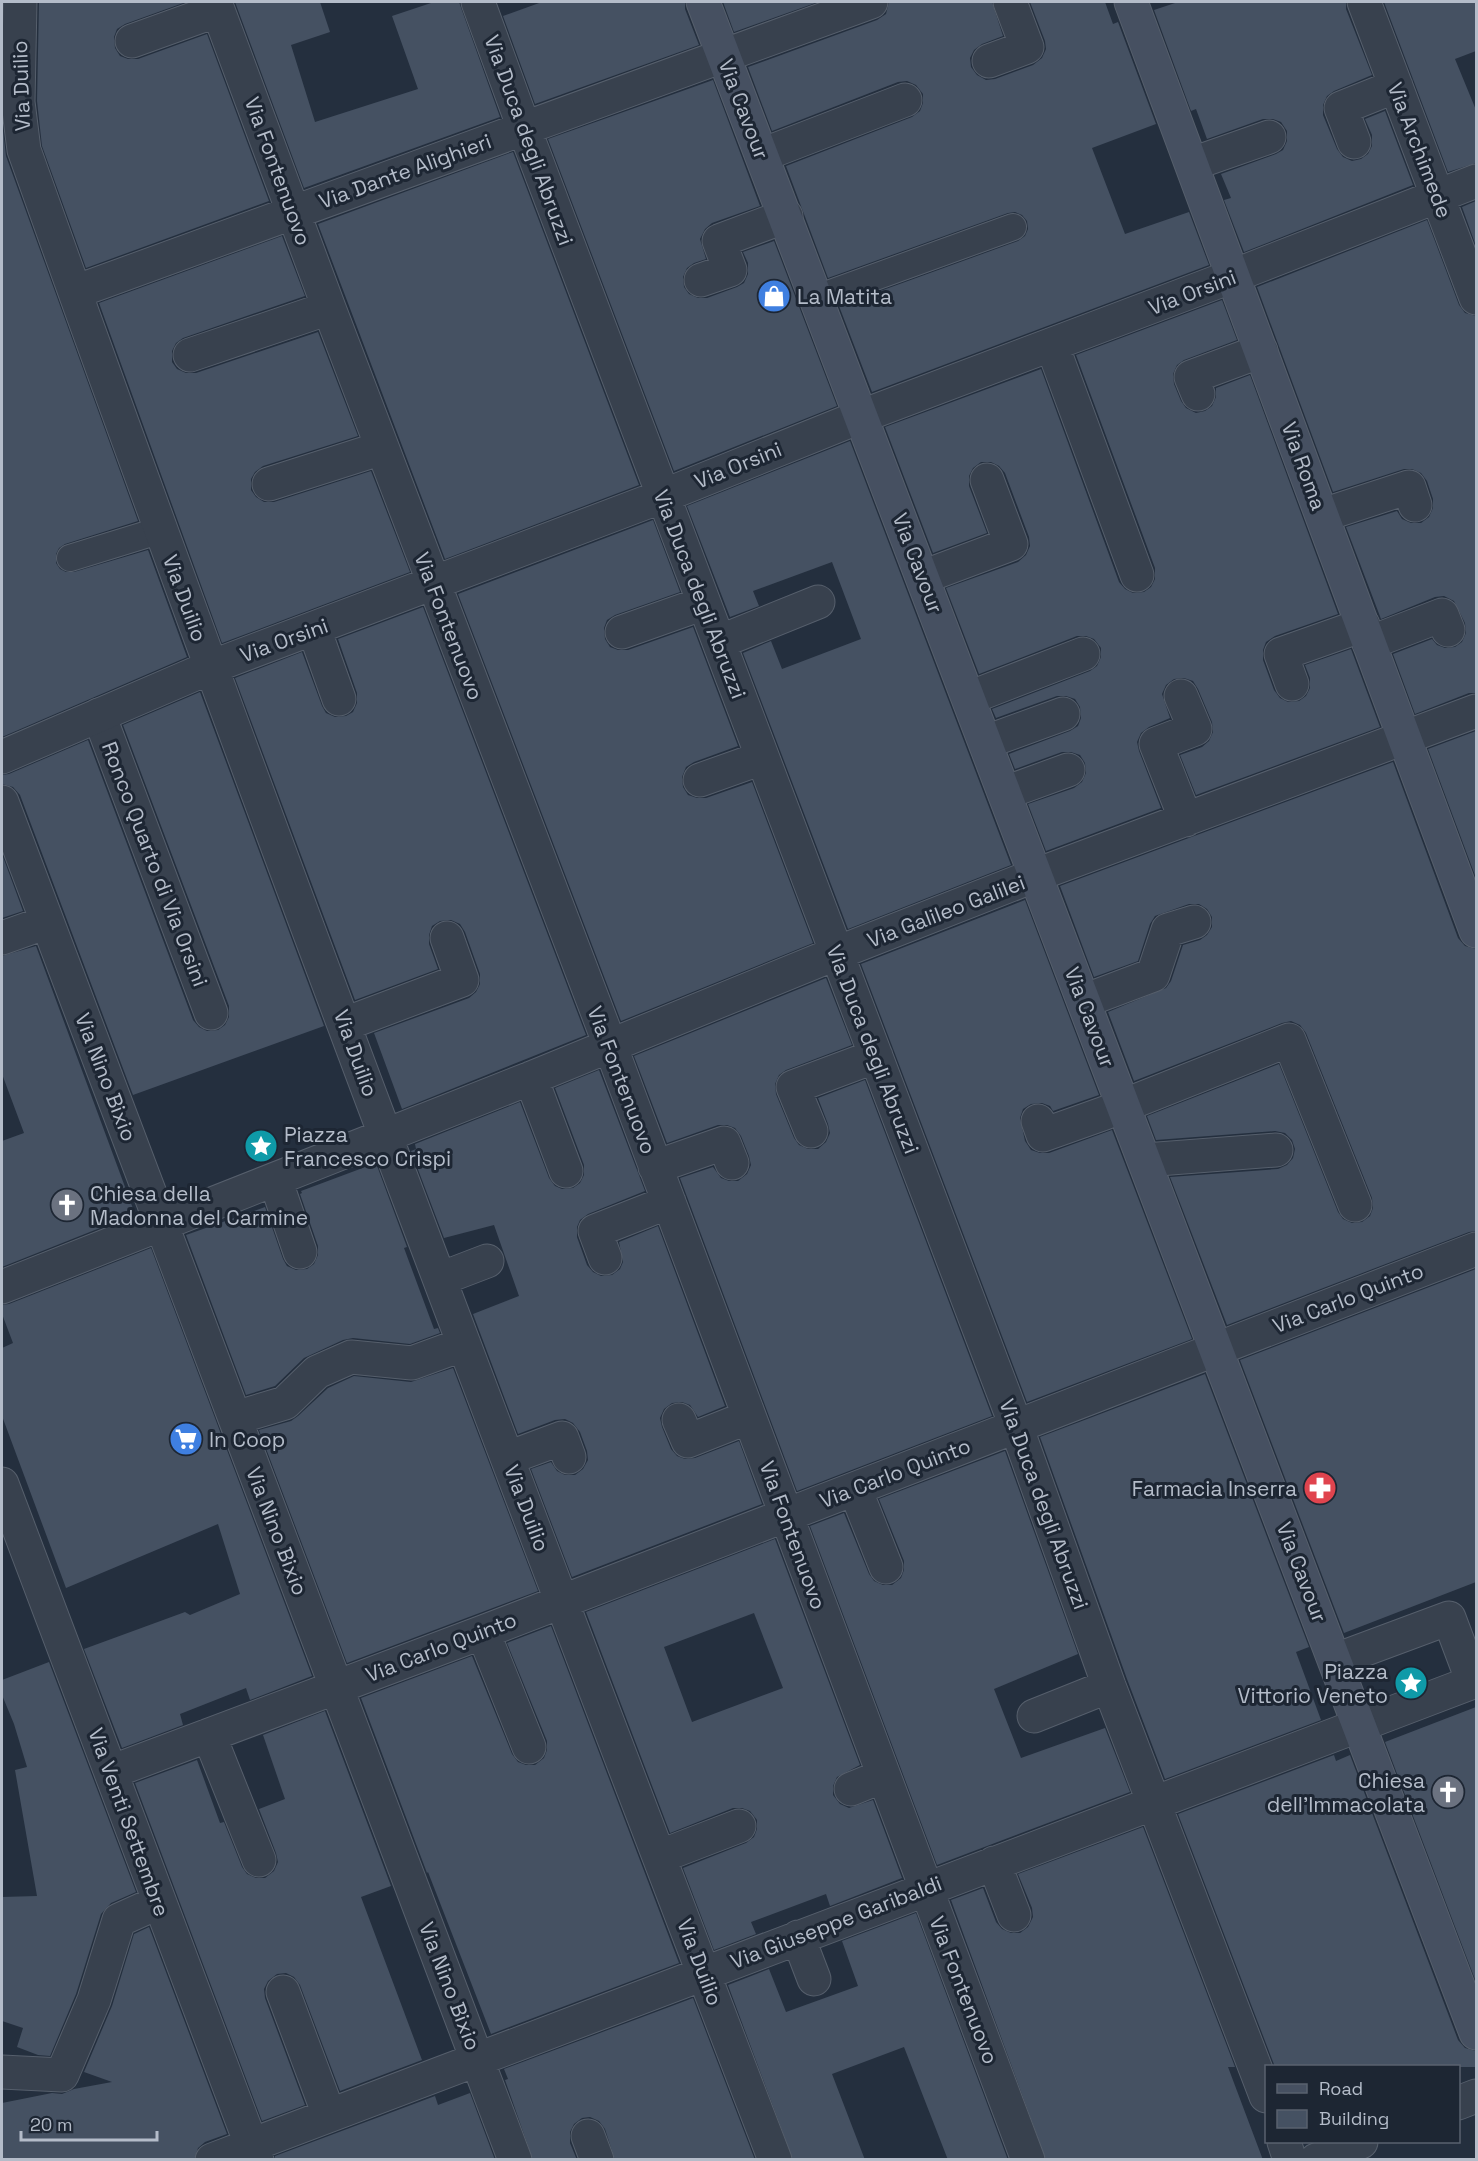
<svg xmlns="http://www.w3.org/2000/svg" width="1478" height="2161" font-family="'Space Grotesk',sans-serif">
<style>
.building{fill:#455162;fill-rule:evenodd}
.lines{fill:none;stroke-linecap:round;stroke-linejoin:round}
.service-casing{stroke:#565f6c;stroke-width:28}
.pedestrian-casing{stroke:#565f6c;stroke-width:35}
.minor-casing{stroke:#565f6c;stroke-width:35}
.secondary-casing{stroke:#565f6c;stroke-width:35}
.service{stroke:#38414e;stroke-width:26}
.pedestrian{stroke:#38414e;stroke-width:33}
.minor{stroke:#38414e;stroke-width:33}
.secondary{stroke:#465061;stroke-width:33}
.labels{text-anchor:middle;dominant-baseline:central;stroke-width:6;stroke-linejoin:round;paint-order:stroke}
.street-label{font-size:21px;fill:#b4bcc9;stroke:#1d2633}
.poi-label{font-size:21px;fill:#b4bcc9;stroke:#1d2633;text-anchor:start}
</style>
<rect width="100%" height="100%" fill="#242f3e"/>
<path class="building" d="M39 2H186L125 24 117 29 114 37 115 48 120 56 128 59H138L207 34 269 201 86 268 42 146 37 101Z
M235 2H320L330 32 291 45 315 122 418 89 392 16 434 2H459L500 117 304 188Z
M542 2H685V9L699 45 535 104 503 16Z
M723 2H818L734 32Z
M889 2H992L1003 36 982 44 974 50 970 58 971 67 977 75 986 80 995 79 1033 65 1042 58 1046 49 1045 41 1030 2H1105L1113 24 1118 22 1156 124 1092 148 1125 234 1189 212 1209 265 872 392 839 306 1018 241 1025 236 1028 229 1027 221 1022 215 1015 212 1008 213 828 278 786 166 912 117 920 111 923 103V94L916 85 907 81 898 82 772 131 748 67 877 20 886 14Z
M1178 2H1346V9L1372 75 1334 91 1327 96 1323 105V115L1337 149 1343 157 1352 161 1361 159 1368 154 1372 146V135L1365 119 1385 111 1413 185 1244 252 1224 200 1231 198 1221 174 1276 154 1283 150 1287 141V131L1281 122 1273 119H1263L1207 139 1196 109 1191 111 1154 10Z
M1384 2H1476V51L1455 59 1476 110V163L1448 172Z
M713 80 760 206 712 223 705 229 700 239 706 259 694 263 687 268 683 277 684 287 689 294 698 298H707L737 287 744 283 748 274V263L743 252 774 241 837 406 674 471 548 139Z
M2 121 6 156 138 521 65 544 59 548 56 554V563L60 569 66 572H74L148 550 187 657 2 737Z
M513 152 639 485 445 559 318 224Z
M1476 201V246L1462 207Z
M1427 220 1459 305 1465 313 1476 316V693H1469L1415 714 1393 654 1432 639 1437 645 1445 648 1455 647 1462 642 1466 633 1465 623 1454 601 1444 596 1435 597 1381 619 1346 527 1397 511 1402 519 1411 523H1421L1429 517 1433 508V499L1427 481 1421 473 1412 469H1404L1333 492 1257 287Z
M282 236 305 296 183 338 176 343 172 351V362L177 369 186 373H196L318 332 358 436 263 466 255 472 251 479V490L256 497 264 502H274L371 471 410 572 222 643 99 303Z
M1222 300 1237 340 1184 360 1177 365 1173 374 1174 384 1181 401 1186 408 1196 413 1205 411 1212 406 1216 397V388L1250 375 1338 614 1275 636 1266 642 1263 650V660L1274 690 1280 698 1288 702 1299 701 1306 696 1310 688V678L1305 665 1351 649 1380 727 1196 795 1180 755 1202 747 1209 741 1213 732 1212 722 1198 689 1193 681 1184 678 1174 679 1166 685 1162 694 1170 718 1149 727 1141 733 1137 742 1139 751 1161 808 1046 851 1028 804 1074 788 1082 782 1086 773 1085 763 1080 755 1071 752H1062L1015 769 1009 754 1070 731 1078 726 1081 718 1080 707 1075 699 1066 696H1057L996 718 992 709 1090 671 1097 666 1101 657V648L1094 639 1086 636H1077L979 674 946 588 1018 562 1026 555 1030 546 1029 537 1005 473 999 466 991 462H981L973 468 969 476V486L987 533 933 553 885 427 1041 369 1119 582 1125 589 1133 593 1144 592 1151 587 1155 579V568L1076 355Z
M850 441 1011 865 848 929 743 653 771 641 782 669 861 639 832 562 753 591 759 606 730 617 687 506Z
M653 520 680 592 615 615 607 620 604 628 605 639 610 647 618 650H628L693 627 738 746 694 762 686 767 682 777 683 787 688 795 697 798H706L752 782 813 943 621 1021 458 594Z
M423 607 586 1035 402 1109 374 1033 469 998 476 992 480 984V974L465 932 460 924 451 920 440 921 432 926 429 935V944L438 969 355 1000 235 678 302 652 322 706 326 713 335 717 346 716 353 712 357 703V693L338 639Z
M200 692 324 1026 133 1095 20 795 13 787 2 784V775L9 774 88 740 193 1020 199 1027 207 1031 218 1030 225 1025 229 1017V1006L123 725Z
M1476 731V878L1428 749Z
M1393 762 1458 938 1465 946 1476 949V1231L1469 1232 1227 1325 1170 1177 1278 1169 1287 1165 1293 1158 1295 1149 1292 1140 1285 1133 1275 1131 1156 1140 1147 1116 1279 1064 1338 1212 1343 1219 1352 1223 1362 1222 1370 1216 1373 1208 1372 1198 1306 1033 1300 1025 1291 1021 1282 1023 1134 1081 1108 1012 1166 988 1171 981 1183 945 1200 940 1207 935 1212 927V917L1207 909 1199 904H1189L1155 916 1150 924 1138 961 1094 977 1060 886Z
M2 854 23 911 2 918Z
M1025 900 1099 1095 1053 1111 1050 1106 1042 1103 1031 1104 1023 1109 1020 1118 1025 1141 1031 1150 1040 1153H1049L1112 1130 1192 1339 1027 1402 861 964Z
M36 946 135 1214 2 1267V1141L24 1133 2 1074V956Z
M826 978 852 1045 786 1070 779 1075 775 1084 776 1094 794 1138 799 1145 808 1149H818L826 1142 830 1133 828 1124 818 1098 865 1080 992 1416 797 1491 680 1178 713 1167 721 1178 729 1181H738L747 1174 751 1165 749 1156 741 1136 735 1128 727 1125H718L667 1143 634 1056Z
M599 1070 645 1191 588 1214 580 1220 577 1227V1237L587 1265 593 1272 601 1276 612 1275 620 1269 623 1262 619 1242 658 1226 725 1406 698 1417 690 1405 682 1402 672 1403 664 1409 660 1418 662 1427 671 1449 677 1456 685 1459 695 1458 739 1441 762 1504 572 1577 531 1469 551 1462 557 1471 565 1475H575L583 1469 588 1460 587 1451 580 1432 573 1423 565 1419 555 1420 518 1434 473 1314 519 1296 494 1225 444 1238 411 1151 416 1149 415 1144 520 1102 549 1178 555 1186 562 1189 573 1188 580 1183 584 1175V1165L555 1088Z
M376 1163 407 1247 404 1248 434 1329 438 1328 440 1333 410 1344 353 1338 343 1340 304 1358 275 1386 246 1395 186 1235 265 1207 283 1259 287 1266 296 1270 307 1269 314 1264 318 1255V1246L300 1194 302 1193 301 1191Z
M151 1248 312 1676 250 1700 246 1688 180 1714 183 1725 122 1748 84 1649 185 1612 190 1615 240 1594 218 1524 66 1588 2 1416V1348L13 1343 2 1314V1305L9 1304Z
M1476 1269V1582L1344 1633 1240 1360Z
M453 1368 538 1591 347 1663 259 1430 291 1421 298 1416 328 1388 354 1376 411 1382Z
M1205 1374 1309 1647 1296 1652 1321 1720 1165 1779 1127 1679 1040 1437Z
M1005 1451 1078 1654 994 1689 1021 1758 1105 1728 1130 1792 937 1865 810 1526 844 1513 869 1574 874 1581 883 1585H892L901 1578 904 1570V1561L879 1499Z
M775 1539 860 1765 837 1777 833 1786V1795L840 1804 849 1808 873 1800 902 1878 830 1906 826 1894 751 1922 756 1934 714 1950 683 1868 746 1843 754 1837 757 1829V1820L750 1811 742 1808H733L670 1833 586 1612ZM754 1613 783 1688 692 1722 664 1647Z
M551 1626 679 1963 491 2034 428 1872 427 1873 361 1698 472 1656 512 1754 518 1762 526 1765H535L544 1758 547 1750V1741L507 1643Z
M49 1662 136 1892 111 1903 101 1914 76 1994 50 2056 38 2055 17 2047 23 2028 2 2021V1897L37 1896 15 1770 27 1767 14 1724 2 1695V1680Z
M1476 1707V1982L1385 1742Z
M325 1711 391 1886 361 1897 422 2060 340 2091 300 1985 294 1977 286 1973 277 1974 268 1981 264 1989 265 1998 305 2105 262 2121 135 1783 197 1760 220 1823 224 1822 242 1867 247 1874 256 1878H265L274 1871 278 1862 276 1853 259 1809 285 1799 263 1735Z
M1334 1755 1336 1761 1350 1755 1458 2040 1465 2048 1476 2051V2067H1275L1178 1814Z
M1143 1827 1235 2067H1228L1263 2160H1046L951 1900 983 1888 996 1922 1002 1929 1011 1933H1020L1028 1927 1033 1917 1032 1908 1018 1874Z
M916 1913 1008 2160H948L904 2047 832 2074 865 2160H793L728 1985 769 1969 786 2012 858 1986 842 1941Z
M149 1927 227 2134 205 2142 198 2148 194 2160H2V2103L52 2093 62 2094 74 2089 112 2082 84 2072 112 2006 134 1934Z
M693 1998 755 2160H615L605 2129 599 2121 590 2117 582 2118 574 2124 570 2132V2143L577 2160H533L505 2080 508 2079 504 2069Z
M470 2093 495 2160H275V2156L435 2096 438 2105Z"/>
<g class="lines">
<defs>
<path id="service" d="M817 298 1013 227
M70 558 161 530"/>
<path id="pedestrian" d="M1369 643 1442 615 1448 630
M99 715 211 1013
M1336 1660 1449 1618 1473 1682 1360 1725"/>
<path id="minor" d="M20 2 18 102 24 150C264 824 519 1492 775 2160
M215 2 329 308 610 1045 1028 2160
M478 2 524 128 1016 1426 1109 1686 1266 2096
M1364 2 1476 298
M132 41 218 10
M989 61 1027 47 1010 2
M1354 142 1341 108 1396 86
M762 155 905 100
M1192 164 1269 137
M701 280 730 270 719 241 786 216
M75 292 871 2
M1052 345 1137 575
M190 355 329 308
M1198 394 1191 377 1261 351
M269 484 382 448
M1323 515 1409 487 1415 505
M923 577 1011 544 987 480
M314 629 339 699
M622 632 704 603
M719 642 818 602
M1292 684 1281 654 1363 625
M1181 696 1195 729 1156 744 1186 820
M969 698 1083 654
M986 742 1063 714
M2 757 211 667 663 496 862 416 1233 276 1476 181
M700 780 762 758
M1005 793 1068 770
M2 802 515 2160
M2 938 47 922
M1084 1001 1153 975 1168 930 1194 922
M345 1024 462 980 447 938
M531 1078 566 1171
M1038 1121 1043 1135 1105 1113 1289 1040 1355 1205
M811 1131 793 1087 876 1056
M1145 1160 1276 1150
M655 1167 724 1143 732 1163
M275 1179 300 1252
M605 1258 595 1231 669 1202
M440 1279 487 1261
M2 1287 531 1078 837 953 1036 875 1476 711
M235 1418 285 1403 317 1372 351 1357 412 1363 464 1344
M679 1420 688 1441 749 1417
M508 1458 562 1438 569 1457
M2 1484 257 2160
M855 1489 886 1567
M483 1632 529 1747
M1034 1716 1109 1686
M209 1735 259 1860
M111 1772 483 1632 1476 1249
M851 1789 883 1776
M661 1856 739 1826
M994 1863 1014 1915
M798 1937 814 1979
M283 1992 329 2115
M2 2072 62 2075 94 2000 119 1920 159 1902
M1458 2103 1476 2096
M588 2136 597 2160
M1284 2142 1290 2160
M212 2160 1360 1725
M1316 2160 1361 2142"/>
<path id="secondary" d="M703 2 1476 2033
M1131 2 1476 931"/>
</defs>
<use href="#service" class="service-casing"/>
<use href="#pedestrian" class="pedestrian-casing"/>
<use href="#minor" class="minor-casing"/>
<use href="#secondary" class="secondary-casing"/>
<use href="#service" class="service"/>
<use href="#pedestrian" class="pedestrian"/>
<use href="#minor" class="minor"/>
<use href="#secondary" class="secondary"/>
</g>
<defs>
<symbol id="shop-disc" viewBox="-11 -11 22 22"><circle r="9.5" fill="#3f7fe0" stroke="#1d2633"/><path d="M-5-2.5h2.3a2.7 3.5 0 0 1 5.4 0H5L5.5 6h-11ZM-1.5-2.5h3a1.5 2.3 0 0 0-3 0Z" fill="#fff"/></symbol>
<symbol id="sight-disc" viewBox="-11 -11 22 22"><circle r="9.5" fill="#0f9aa8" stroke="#1d2633"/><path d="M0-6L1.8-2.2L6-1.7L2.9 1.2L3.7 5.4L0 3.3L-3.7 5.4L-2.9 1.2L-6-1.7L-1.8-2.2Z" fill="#fff"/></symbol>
<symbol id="church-disc" viewBox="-11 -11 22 22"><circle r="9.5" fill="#6b7280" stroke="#1d2633"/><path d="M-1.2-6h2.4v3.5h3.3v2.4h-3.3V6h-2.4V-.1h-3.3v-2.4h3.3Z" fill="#fff"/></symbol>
<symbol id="supermarket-disc" viewBox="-11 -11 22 22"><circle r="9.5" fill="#3f7fe0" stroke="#1d2633"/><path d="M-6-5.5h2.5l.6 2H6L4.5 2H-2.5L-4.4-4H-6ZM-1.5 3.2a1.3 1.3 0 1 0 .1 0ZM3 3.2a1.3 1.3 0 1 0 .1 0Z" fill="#fff"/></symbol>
<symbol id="pharmacy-disc" viewBox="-11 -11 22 22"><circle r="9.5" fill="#e0444e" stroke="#1d2633"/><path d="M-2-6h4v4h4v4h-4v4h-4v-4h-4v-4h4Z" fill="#fff"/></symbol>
</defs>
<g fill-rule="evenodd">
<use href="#shop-disc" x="755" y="277" width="38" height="38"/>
<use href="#sight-disc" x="242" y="1127" width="38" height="38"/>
<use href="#church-disc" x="48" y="1186" width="38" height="38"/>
<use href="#supermarket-disc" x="167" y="1420" width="38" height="38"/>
<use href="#pharmacy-disc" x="1301" y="1469" width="38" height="38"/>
<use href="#sight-disc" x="1392" y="1664" width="38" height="38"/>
<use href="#church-disc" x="1429" y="1773" width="38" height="38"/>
</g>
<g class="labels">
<g class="street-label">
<text transform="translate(21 86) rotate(-92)">Via Duilio</text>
<text transform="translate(744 109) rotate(69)">Via Cavour</text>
<text transform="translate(529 140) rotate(70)">Via Duca degli Abruzzi</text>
<text transform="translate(1420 150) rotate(69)">Via Archimede</text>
<text transform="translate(278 171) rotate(70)">Via Fontenuovo</text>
<text transform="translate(405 171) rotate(-20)">Via Dante Alighieri</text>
<text transform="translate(1192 292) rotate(-21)">Via Orsini</text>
<text transform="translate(738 465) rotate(-22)">Via Orsini</text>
<text transform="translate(1304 466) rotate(70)">Via Roma</text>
<text transform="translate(918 563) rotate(69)">Via Cavour</text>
<text transform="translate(700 594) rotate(69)">Via Duca degli Abruzzi</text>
<text transform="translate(185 598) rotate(70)">Via Duilio</text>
<text transform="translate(449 626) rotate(69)">Via Fontenuovo</text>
<text transform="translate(284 640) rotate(-20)">Via Orsini</text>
<text transform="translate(155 864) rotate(69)">Ronco Quarto di Via Orsini</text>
<text transform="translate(946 911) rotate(-21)">Via Galileo Galilei</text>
<text transform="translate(1090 1017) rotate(69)">Via Cavour</text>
<text transform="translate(873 1049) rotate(69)">Via Duca degli Abruzzi</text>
<text transform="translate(356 1053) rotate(70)">Via Duilio</text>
<text transform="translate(106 1077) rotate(69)">Via Nino Bixio</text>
<text transform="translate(622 1080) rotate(69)">Via Fontenuovo</text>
<text transform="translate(1348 1298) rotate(-21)">Via Carlo Quinto</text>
<text transform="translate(895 1473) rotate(-21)">Via Carlo Quinto</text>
<text transform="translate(1044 1504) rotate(70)">Via Duca degli Abruzzi</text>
<text transform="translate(527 1508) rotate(69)">Via Duilio</text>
<text transform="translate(277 1531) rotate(69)">Via Nino Bixio</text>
<text transform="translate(793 1535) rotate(70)">Via Fontenuovo</text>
<text transform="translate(1302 1572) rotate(69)">Via Cavour</text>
<text transform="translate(441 1647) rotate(-21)">Via Carlo Quinto</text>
<text transform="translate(129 1822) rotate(70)">Via Venti Settembre</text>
<text transform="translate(836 1922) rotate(-21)">Via Giuseppe Garibaldi</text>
<text transform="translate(700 1962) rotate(69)">Via Duilio</text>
<text transform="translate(450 1986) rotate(69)">Via Nino Bixio</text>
<text transform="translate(964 1990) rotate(69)">Via Fontenuovo</text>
</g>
<g class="poi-label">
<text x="797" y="296">La Matita</text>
<text x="284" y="1134">Piazza<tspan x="284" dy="24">Francesco Crispi</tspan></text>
<text x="90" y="1193">Chiesa della<tspan x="90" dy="24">Madonna del Carmine</tspan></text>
<text x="209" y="1439">In Coop</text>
<text x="1297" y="1488" text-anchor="end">Farmacia Inserra</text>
<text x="1388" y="1671" text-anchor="end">Piazza<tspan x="1388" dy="24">Vittorio Veneto</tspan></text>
<text x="1425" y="1780" text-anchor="end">Chiesa<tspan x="1425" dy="24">dell'Immacolata</tspan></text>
</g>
</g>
<rect width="1478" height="2161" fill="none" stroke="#b4bcc9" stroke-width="6"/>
<rect x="1265" y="2065" width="195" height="78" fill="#1d2633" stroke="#59626f" stroke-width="1.5"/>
<rect x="1277" y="2084" width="30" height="9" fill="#465061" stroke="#59626f" stroke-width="1.5"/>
<text x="1319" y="2095" font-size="18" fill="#b4bcc9">Road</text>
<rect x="1277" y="2110" width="30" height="18" fill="#455162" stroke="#59626f" stroke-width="1.5"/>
<text x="1319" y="2125" font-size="18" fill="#b4bcc9">Building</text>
<path d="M21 2131v9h136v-9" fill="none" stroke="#b4bcc9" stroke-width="3"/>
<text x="30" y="2131" font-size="18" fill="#b4bcc9" stroke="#1d2633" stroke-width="4.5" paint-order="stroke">20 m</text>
</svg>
